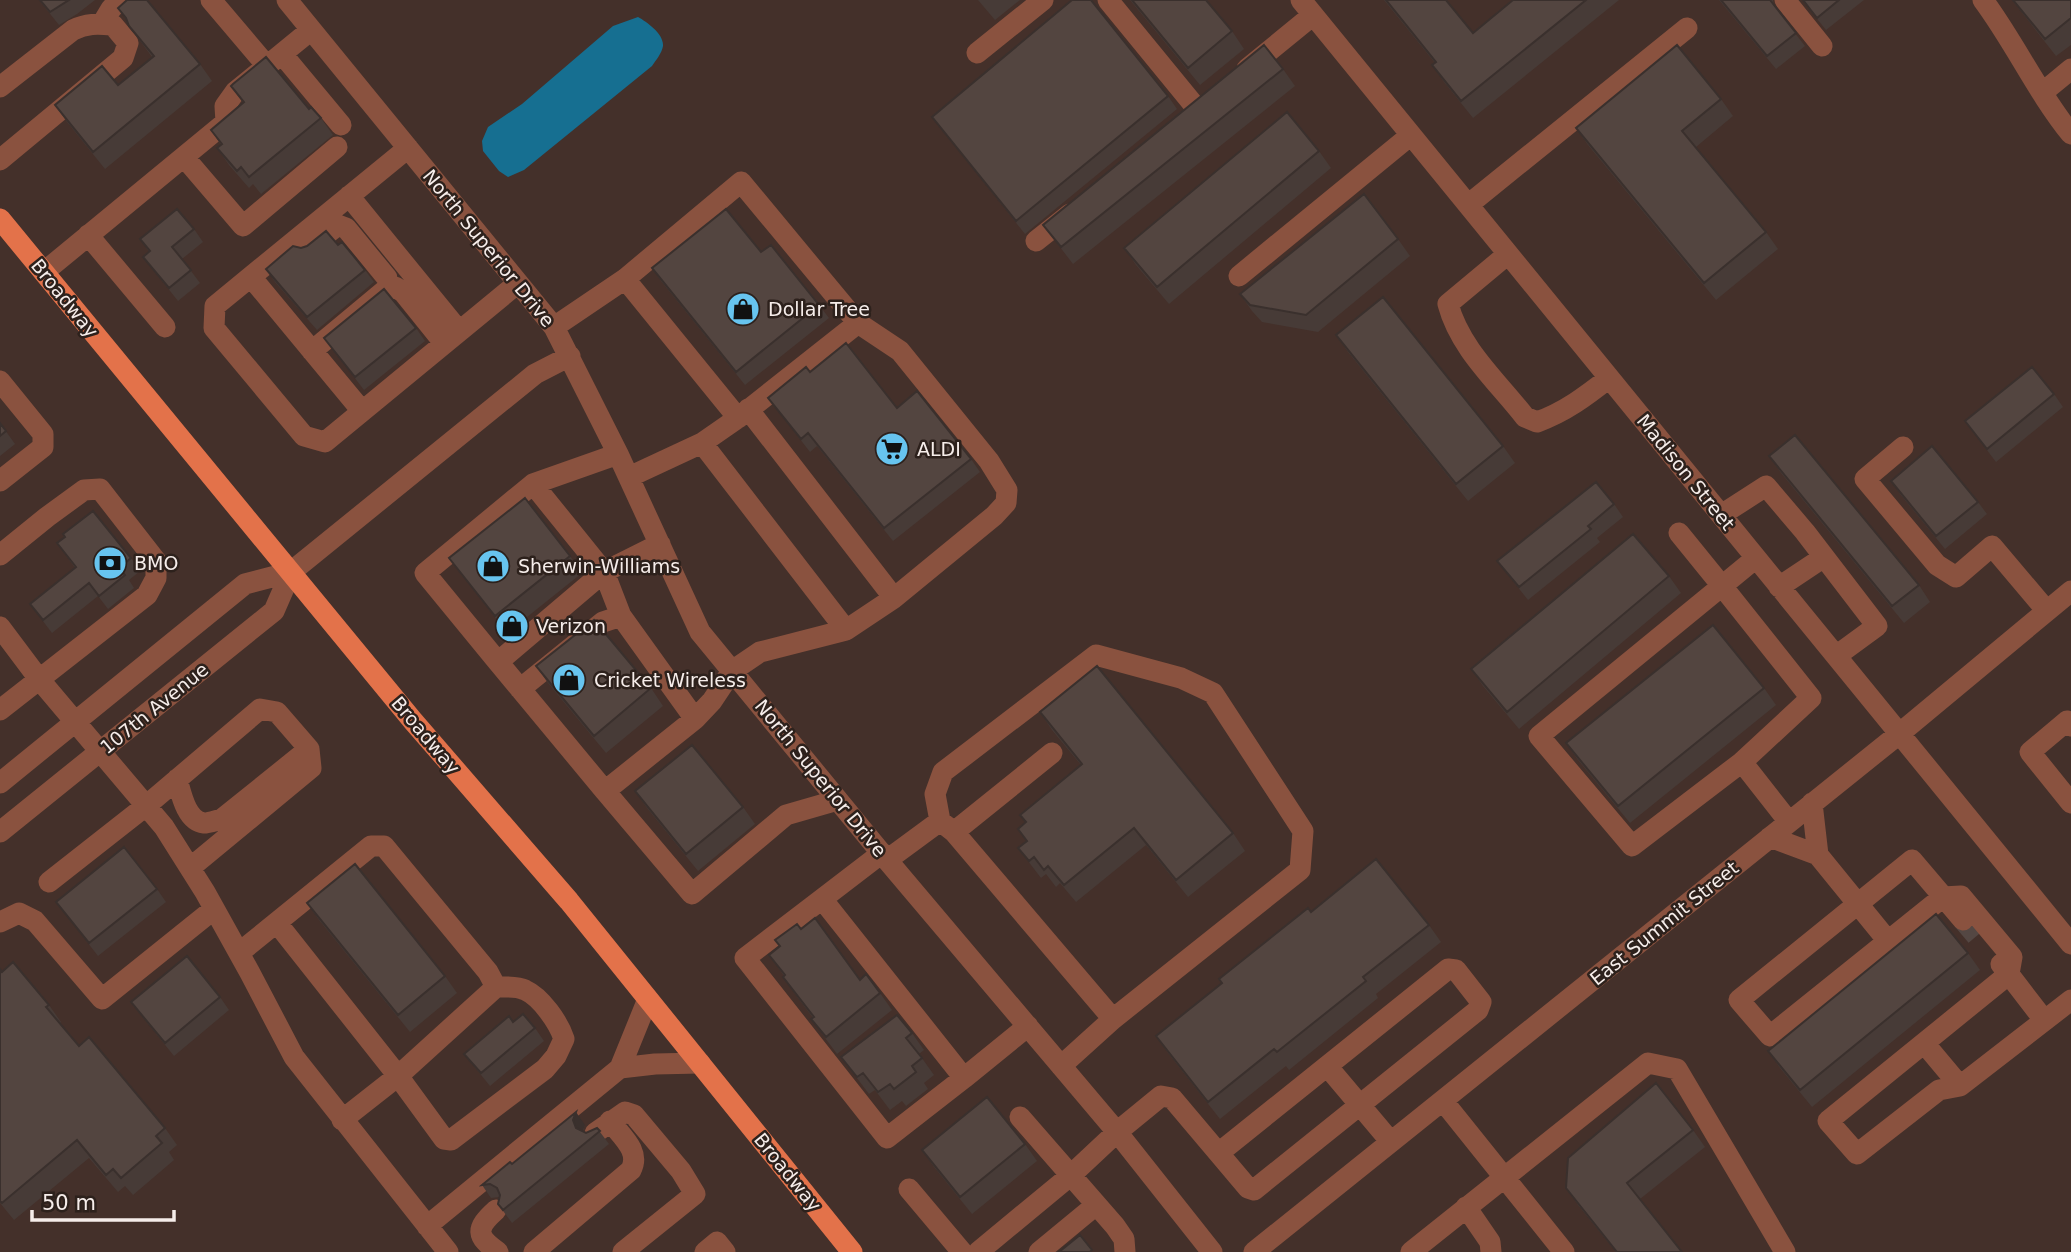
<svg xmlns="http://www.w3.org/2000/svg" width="2071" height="1252" font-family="'DejaVu Sans',sans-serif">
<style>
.built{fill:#44302a}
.water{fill:#166f91}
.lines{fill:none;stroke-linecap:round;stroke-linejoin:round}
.minor-tunnel{stroke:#544743;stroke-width:21;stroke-dasharray:21 10;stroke-linecap:butt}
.minor{stroke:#8a523f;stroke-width:21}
.major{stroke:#e3724a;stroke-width:21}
.wall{fill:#473b37}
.shaded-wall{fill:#3a302d}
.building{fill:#534540;stroke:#3a302d;stroke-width:2}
.labels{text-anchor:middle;stroke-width:5;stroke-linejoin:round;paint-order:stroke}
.street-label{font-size:19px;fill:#f6edea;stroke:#2d211c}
.poi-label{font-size:19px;fill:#f6edea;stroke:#2d211c;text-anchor:start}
</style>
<rect width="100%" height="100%" fill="#372a26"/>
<!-- built -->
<path class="built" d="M0,0H2071V1252H0Z"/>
<!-- water -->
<path class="water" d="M638,17C647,22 664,34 663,46C662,53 656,60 652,66L524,170L508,177L499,171L483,151L482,141L488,127L522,104L613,26Z"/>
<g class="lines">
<!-- minor-tunnel -->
<path class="minor-tunnel" d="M1963,920L1980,940"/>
<!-- minor -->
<path class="minor" d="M211,0L267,66
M287,0L554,327L618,454L700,632L887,860L1117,1132L1212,1252
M1108,0L1198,110
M1301,0L2071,944
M1785,0L1822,46
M1983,0C2015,43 2037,92 2071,134
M102,24L111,9L119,0
M977,53L1043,0
M282,54L341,125
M1247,69L1313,15
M0,87L73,30C87,23 98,24 113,25L128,43L123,58L0,160
M2042,93L2071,69
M408,148L215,306L214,328L304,436L325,442L518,283
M184,157L243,226L337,147
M349,196L459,331
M1468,205L1687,28
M88,235L165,327
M1036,241L1070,214
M309,248L338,225L346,228L387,278
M1508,254L1448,304C1460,349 1497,381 1525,417L1537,422C1565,412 1586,396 1609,378
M44,272L226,122L225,106L235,92L311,30
M1239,276L1411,135
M251,277L362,411
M625,279L738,418
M554,327L625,279L741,182L858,323L900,351L989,461L1007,490L1006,503L994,516L894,598L846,630L760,652L732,671L712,701L695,719
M312,351L384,291L395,287L403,292L444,343
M0,381L43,434V447L0,481
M748,409L894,598
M702,443L846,630
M1903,447L1865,479L1937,565L1956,577L1992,546L2047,611
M618,454L533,484L425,573L498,662L604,572L660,544
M629,477L702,443L738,418L858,323
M1721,515L1766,486L1805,532L1877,626L1836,656
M1679,533L1722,586L1539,736L1632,846L1742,762
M0,555L47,517L84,490L100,489L156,561V578L147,595L0,710
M1756,558L1722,586L1811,698L1742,762L1789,822
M1779,587L1824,557
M0,627L39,679L164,827L205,892L250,973L294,1057L448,1252
M498,662L605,791L695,719L621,616L604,572L533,484
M520,689L603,622L621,616
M2071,726L2067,721L2030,752L2071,803
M177,779C181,793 186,821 204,823C209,823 217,820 222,819L309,749
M0,783L245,584L291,572L535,374L570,356
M605,791L692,894L786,815L838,800
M1812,803L1818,855
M940,821L954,832L1113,1019
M0,832L274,611L291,572
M954,832L1052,753
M1770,837L1818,855L1888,941
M882,853L822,899L964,1078L1028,1026
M887,860L940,821L935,794L943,772L1096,655L1181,678L1213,693L1303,831L1300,870L1113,1019L1061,1066
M49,882L147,805L260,709L277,712L309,749L311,768L190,868
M822,899L745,958L887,1138L964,1078
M1963,920L1912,860L1739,1000L1770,1036L1943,897L1961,896L2012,957L2009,974L1828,1121L1857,1154L1939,1090L1960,1086L2071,1000
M0,922L19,913L35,921L102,999L214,909
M239,953L371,846H384L488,972L496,987C505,987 517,986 525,990C541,997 559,1023 564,1039L556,1056L545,1069L451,1140L444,1139L398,1076L277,923
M2001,964L2044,1020
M648,999L620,1068L655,1064L700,1063
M1924,1043L1960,1086
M1327,1066L1391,1142
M1443,1101L1564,1252
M1020,1117L1115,1226L1124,1239L1125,1252
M342,1120L398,1076L496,987
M595,1133L625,1112L634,1115L681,1171L695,1194L623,1252
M909,1189L962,1252
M1466,1207L1490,1242L1491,1252
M496,1210C475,1229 476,1236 498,1252
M427,1226L620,1068
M534,1252L631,1170C641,1151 621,1136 610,1121
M705,1252L717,1242L725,1252
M978,1252L1070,1176L1117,1132L1161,1096L1172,1098L1248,1188L1254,1190L1478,1010L1481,1002L1456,970L1448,969L1220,1152
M1039,1252L1096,1205
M1254,1252L1899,734L2071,591
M1411,1252L1648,1063L1677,1069L1785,1252"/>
<!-- major -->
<path class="major" d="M0,219L413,721L569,901L852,1252"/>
</g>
<!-- wall -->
<path class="wall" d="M39,0H95L77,14L59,25Z
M978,0H1020L995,20Z
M1130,0H1206L1232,31L1244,49L1200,85Z
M1384,0H1446L1473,33L1513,0H1619L1473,118L1444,82L1432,65L1435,63Z
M1719,0H1773L1774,6L1805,46L1776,69Z
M1802,0H1864L1826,30Z
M2012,0H2071V45L2056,56Z
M118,8L200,64L212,81L105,169L67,122L55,105L118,85L152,57L129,26L127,21Z
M1283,69L1295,86L1073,264L1043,225Z
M231,86L309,109L321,118L333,135L261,194L253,184L249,188L229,165L217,148L221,145L211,130L243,103Z
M1168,96L1177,109L1025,234L942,130L932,117Z
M1721,99L1733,116L1696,147L1766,232L1778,249L1716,300L1588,145L1576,128Z
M1319,151L1331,168L1169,304L1136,265L1124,248Z
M194,229L203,242L182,259L200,283L178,301L143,257L149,252L140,239Z
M1398,239L1410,256L1318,332L1262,322L1252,311L1240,294Z
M338,245L365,270L374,282L317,330L275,282L266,269L301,248Z
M761,252L819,305L829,318L745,385L661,281L652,268Z
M416,328L425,341L364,390L324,338Z
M1336,335L1503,446L1515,463L1468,501L1348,352Z
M810,372L897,408L971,459L980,472L893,541L817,446L810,452L768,398Z
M2054,394L2063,407L1996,462L1965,421Z
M0,423L15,444L0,456Z
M1769,456L1919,585L1930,602L1904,623L1781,473Z
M1891,481L1978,502L1987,514L1945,549L1900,494Z
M1614,504L1623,517L1597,538L1600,542L1528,600L1497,561Z
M57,543L131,558L140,571L129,580L134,588L108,609L98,596L52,633L30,604L75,568Z
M570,556L582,573L507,633L449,558Z
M1669,576L1681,593L1519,729L1483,686L1471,669Z
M536,666L651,688L663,706L606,753L548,683Z
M1764,688L1776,705L1630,823L1578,760L1566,743Z
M1040,712L1233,833L1245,851L1188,897L1146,845L1076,902L1060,883L1056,887L1046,874L1041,878L1018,848L1027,842L1018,829L1026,823L1020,815L1081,765L1052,730Z
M635,791L743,807L755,824L698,871L647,808Z
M157,889L166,902L98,956L56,902Z
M307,903L445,976L457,993L410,1032L319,920Z
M1311,912L1429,925L1441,942L1376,994L1378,998L1289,1070L1286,1066L1220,1119L1168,1053L1156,1036Z
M801,929L860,980L880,993L892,1010L837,1054L811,1019L813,1018L795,994L783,977L784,976L769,955Z
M1968,953L1980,970L1812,1107L1780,1068L1768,1051Z
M0,969L49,1005L61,1022L60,1023L79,1046L165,1128L177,1145L169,1152L174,1160L133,1195L125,1186L118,1192L89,1158L14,1220L0,1203Z
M220,997L229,1010L174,1056L140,1014L131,1002Z
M513,1022L535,1028L544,1041L490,1086L464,1054Z
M912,1033L924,1050L919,1054L934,1075L924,1083L928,1089L906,1106L902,1101L890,1110L875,1090L869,1094L841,1057Z
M585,1125L583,1131L586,1133L597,1128L609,1144L512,1223L498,1204L499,1197L491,1198L482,1185L512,1164Z
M1693,1130L1705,1147L1640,1199L1682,1252H1616L1578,1205L1566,1188Z
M1025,1144L1037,1161L972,1214L934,1167L922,1150Z"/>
<!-- shaded-wall -->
<path class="shaded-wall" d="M576,1112L585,1125L582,1133L576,1128L573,1120Z"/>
<!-- building -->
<path class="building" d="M40,0H69L50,12Z
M127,0H147L200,64L93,152L55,105L102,66L118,85L154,56L129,26L126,18L118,8Z
M1072,0H1091L1168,96L1016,221L932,117Z
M1132,0H1206L1232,31L1188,68Z
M1386,0H1446L1473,33L1513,0H1586L1461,101L1432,65L1436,62Z
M1721,0H1770L1796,33L1767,56Z
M1803,0H1839L1817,18Z
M2013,0H2071V18L2045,39Z
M1264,45L1283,69L1061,247L1043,225Z
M1677,45L1721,99L1682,131L1766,232L1704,283L1576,128Z
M266,57L309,109L311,107L321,118L249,177L241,167L237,171L217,148L222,144L211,130L244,102L231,86L233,84Z
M1287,112L1319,151L1157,287L1124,248Z
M1364,194L1398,239L1306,315L1250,305L1240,294Z
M177,209L194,229L172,247L191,270L169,288L143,257L150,251L140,239Z
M726,209L761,252L771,245L819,305L736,372L652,268Z
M326,231L338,245L342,242L365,270L307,317L266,269L293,246L301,248L307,246Z
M384,289L416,328L355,377L324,338Z
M1383,297L1503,446L1456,484L1336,335Z
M846,343L897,408L917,391L971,459L884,528L808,433L801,439L768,398L806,367L810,372Z
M2032,367L2054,394L1987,449L1965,421Z
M0,423L6,431L0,436Z
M1795,435L1919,585L1892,606L1769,456Z
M1932,446L1978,502L1936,536L1891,481Z
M1596,482L1614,504L1588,526L1591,529L1519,587L1497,561Z
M525,498L570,556L495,616L449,558Z
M93,511L131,558L119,568L125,575L99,596L89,583L43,620L30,604L76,567L57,543L65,537L63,534Z
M1633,534L1669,576L1507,712L1471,669Z
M594,620L651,688L594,736L536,666Z
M1713,625L1764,688L1618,806L1566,743Z
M1097,666L1233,833L1176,880L1134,828L1064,885L1048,866L1044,870L1034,857L1029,861L1018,848L1027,841L1018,829L1026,822L1020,815L1082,764L1040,712Z
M692,745L743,807L686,854L635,791Z
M124,847L157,889L89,943L56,902Z
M1376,859L1429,925L1363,977L1366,981L1277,1052L1274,1049L1208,1102L1156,1036L1222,983L1219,979L1308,908L1311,912Z
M355,864L445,976L398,1015L307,903Z
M1936,914L1968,953L1800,1090L1768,1051Z
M815,918L860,980L866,974L880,993L826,1037L811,1019L814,1017L783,977L785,975L769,955L780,946L775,940L797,924L801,929Z
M187,956L220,997L165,1043L131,1002Z
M13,962L49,1005L46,1007L79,1046L89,1037L165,1128L156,1136L162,1143L121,1178L113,1169L106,1175L77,1140L2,1203L0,1201V969L2,972Z
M523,1014L535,1028L481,1073L464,1054L509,1016L513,1022Z
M897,1015L912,1033L906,1038L922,1058L912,1066L916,1072L894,1089L890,1084L878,1092L863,1073L857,1077L841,1057Z
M1656,1083L1693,1130L1627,1183L1682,1252H1617L1566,1188L1568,1158Z
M987,1097L1025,1144L960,1197L922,1150Z
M576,1112L573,1120L576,1128L586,1133L597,1128L600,1131L503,1210L498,1204L500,1195L497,1188L490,1184L482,1185L510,1162L512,1164Z
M1080,1235L1092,1250L1090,1252H1059Z"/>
<!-- icons -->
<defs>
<symbol id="shop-disc" viewBox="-11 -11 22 22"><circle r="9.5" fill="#67c4ef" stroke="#2d211c"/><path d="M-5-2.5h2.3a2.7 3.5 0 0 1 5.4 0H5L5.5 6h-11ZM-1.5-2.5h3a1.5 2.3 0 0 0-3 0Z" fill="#111"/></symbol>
<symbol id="supermarket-disc" viewBox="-11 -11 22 22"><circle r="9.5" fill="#67c4ef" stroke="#2d211c"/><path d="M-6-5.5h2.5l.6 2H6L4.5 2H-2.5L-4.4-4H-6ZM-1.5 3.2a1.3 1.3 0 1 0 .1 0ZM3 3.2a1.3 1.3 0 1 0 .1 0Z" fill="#111"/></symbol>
<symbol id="bank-disc" viewBox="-11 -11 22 22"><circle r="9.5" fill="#67c4ef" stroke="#2d211c"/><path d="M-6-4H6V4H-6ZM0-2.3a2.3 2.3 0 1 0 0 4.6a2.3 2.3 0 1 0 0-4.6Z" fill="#111"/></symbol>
</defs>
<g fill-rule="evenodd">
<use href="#shop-disc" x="724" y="290" width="38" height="38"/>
<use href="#supermarket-disc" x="873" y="430" width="38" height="38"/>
<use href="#bank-disc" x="91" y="544" width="38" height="38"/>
<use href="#shop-disc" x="474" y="547" width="38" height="38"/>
<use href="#shop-disc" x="493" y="607" width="38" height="38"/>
<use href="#shop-disc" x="550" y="661" width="38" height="38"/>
</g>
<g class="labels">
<!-- street labels -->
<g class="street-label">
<text transform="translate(489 248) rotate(51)" y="7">North Superior Drive</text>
<text transform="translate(65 298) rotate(51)" y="7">Broadway</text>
<text transform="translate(1686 472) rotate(51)" y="7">Madison Street</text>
<text transform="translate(154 708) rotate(-39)" y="7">107th Avenue</text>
<text transform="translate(426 735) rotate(50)" y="7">Broadway</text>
<text transform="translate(821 778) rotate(51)" y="7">North Superior Drive</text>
<text transform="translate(1664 923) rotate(-39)" y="7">East Summit Street</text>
<text transform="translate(788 1172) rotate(51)" y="7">Broadway</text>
</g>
<!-- poi labels -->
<g class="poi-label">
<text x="768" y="316">Dollar Tree</text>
<text x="917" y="456">ALDI</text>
<text x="134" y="570">BMO</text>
<text x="518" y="573">Sherwin-Williams</text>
<text x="536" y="633">Verizon</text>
<text x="594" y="687">Cricket Wireless</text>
</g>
</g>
<!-- scale -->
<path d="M32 1210v10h142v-10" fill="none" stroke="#f6edea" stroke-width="3.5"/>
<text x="42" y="1210" font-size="21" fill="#f6edea" stroke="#2d211c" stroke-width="5" paint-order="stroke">50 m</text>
</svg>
